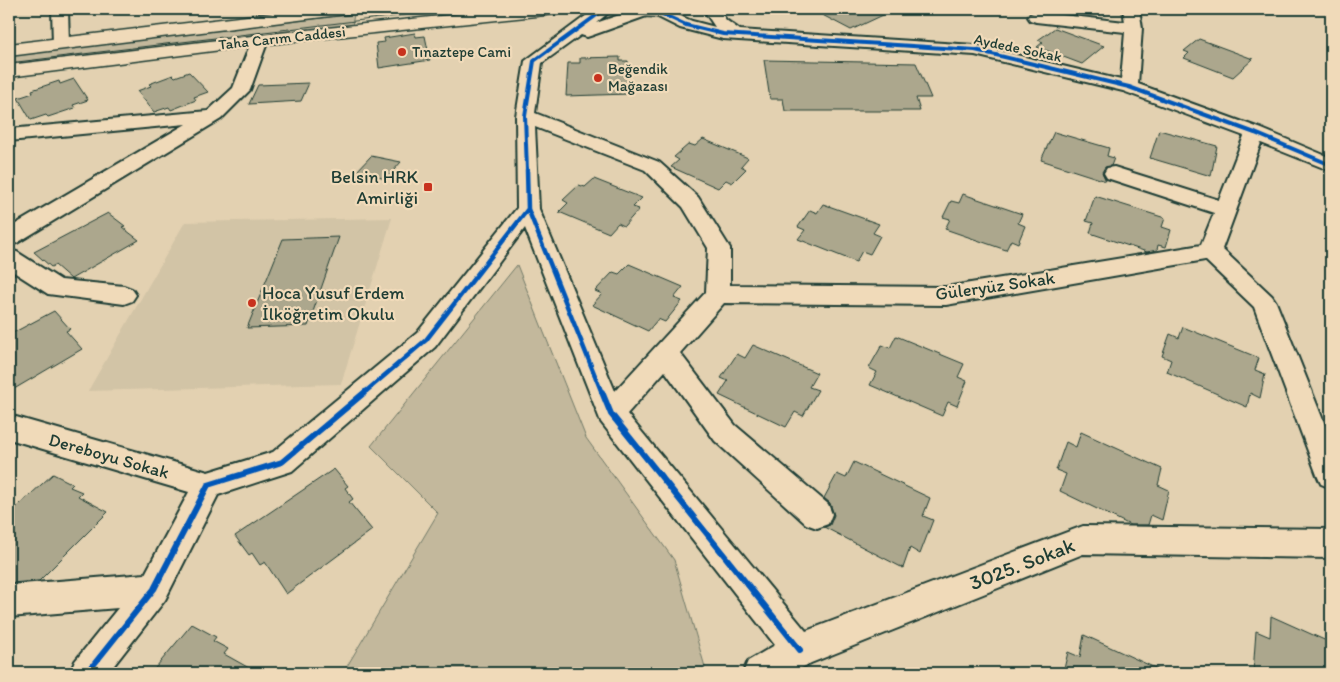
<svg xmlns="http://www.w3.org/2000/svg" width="1340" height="682" font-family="Itim,sans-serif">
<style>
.built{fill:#d2c4a6}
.green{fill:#c3b89c;stroke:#717a68}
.building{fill:#aca78d;stroke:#1f3d34}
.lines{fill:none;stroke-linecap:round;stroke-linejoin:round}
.minor-casing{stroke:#1f3d34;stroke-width:4}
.secondary-casing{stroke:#1f3d34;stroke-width:3}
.primary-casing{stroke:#1f3d34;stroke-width:3}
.minor{fill:#f0dab9;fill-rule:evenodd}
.secondary{fill:#f0dab9;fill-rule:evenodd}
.primary{fill:#f0dab9;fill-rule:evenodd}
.tram{stroke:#1f3d34;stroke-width:1}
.cycleway-far2-casing{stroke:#f0dab9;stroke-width:6}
.cycleway-far1-casing{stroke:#f0dab9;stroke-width:8}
.cycleway-casing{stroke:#f0dab9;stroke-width:9}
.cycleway-far2{stroke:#0057b8;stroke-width:4}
.cycleway-far1{stroke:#0057b8;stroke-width:4.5}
.cycleway{stroke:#0057b8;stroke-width:6}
.poi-dot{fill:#c8321e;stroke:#f0dab9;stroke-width:2}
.labels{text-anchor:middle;stroke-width:4.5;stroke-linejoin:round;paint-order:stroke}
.far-street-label{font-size:15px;fill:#1f3d34;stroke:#f0dab9}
.far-poi-label{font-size:15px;fill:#1f3d34;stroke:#f0dab9;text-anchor:start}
.poi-label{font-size:18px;fill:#1f3d34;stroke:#f0dab9;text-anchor:end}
.street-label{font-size:18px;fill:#1f3d34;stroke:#f0dab9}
.near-street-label{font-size:21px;fill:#1f3d34;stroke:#f0dab9}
</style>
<rect width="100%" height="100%" fill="#e3d1b1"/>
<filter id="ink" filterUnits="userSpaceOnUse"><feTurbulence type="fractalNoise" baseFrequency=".02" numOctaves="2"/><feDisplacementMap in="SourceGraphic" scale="10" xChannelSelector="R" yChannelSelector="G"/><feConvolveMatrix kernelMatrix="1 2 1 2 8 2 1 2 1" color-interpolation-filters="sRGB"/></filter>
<g filter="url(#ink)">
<!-- built -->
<path class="built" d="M392,218L341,384L88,391L185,222Z"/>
<!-- green -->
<path class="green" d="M354,14L352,26L9,66V56Z
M517,265L586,438L674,560L705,667L703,673H343L438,513L371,446Z"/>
<!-- building -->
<path class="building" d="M811,9H896L851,30Z
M1055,28L1104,46L1082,64L1037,47L1043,42L1038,40Z
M415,33L416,37L425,36L430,60L379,68L376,43L385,42L384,38Z
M1199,39L1253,59L1233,77L1184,58L1189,53L1184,51Z
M620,57V61H628L629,94L566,96L568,63H580V58Z
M764,60L916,63L931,98H916L920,111H785L783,99H770Z
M189,72L208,92L194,97L196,100L171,110L169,107L154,112L137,91L151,86L149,84L173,75L175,77Z
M74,79L88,100L73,105L75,108L48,117L46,115L31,120L18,98L33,93L32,90L59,81L60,84Z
M309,83L301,101L249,104L258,85Z
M1159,130L1217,146L1211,176L1150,158Z
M1054,132L1109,148L1107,156L1114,158L1111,166L1105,167L1102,172L1106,181L1041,160Z
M703,139L748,158L741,166L746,169L732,183L726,180L718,188L671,167L679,160L674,157L689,144L695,146Z
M371,156L401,162L386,179L356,172Z
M594,179L642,198L633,207L639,209L624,226L618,223L609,233L559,212L568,203L563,200L579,185L585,187Z
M963,194L1022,214L1018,223L1025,226L1018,243L1011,240L1006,250L945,229L950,219L943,217L951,201L959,203Z
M1095,196L1165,218L1162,227L1171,230L1166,247L1158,245L1157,250L1147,252L1090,233L1093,223L1086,221Z
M823,204L879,224L873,233L880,236L870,254L862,251L856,262L798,239L805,230L798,227L810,210L817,213Z
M108,213L125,226L122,227L139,240L71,279L55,265L51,267L34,252Z
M339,237L308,326L247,328L283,239Z
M629,264L683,287L674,298L682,301L665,322L658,319L648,331L592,305L602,294L595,291L613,272L619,274Z
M54,311L70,329L66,331L82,349L9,392V335Z
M1183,327L1259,358L1255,370L1265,374L1260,398L1250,393L1247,407L1167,372L1171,360L1162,356L1170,334L1179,338Z
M896,336L964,364L958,377L967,381L957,406L948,402L942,416L870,385L877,372L869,368L882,345L890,348Z
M753,345L817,373L809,387L818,390L803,416L795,412L786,427L719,395L728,381L721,378L737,354L745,358Z
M1081,432L1162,469L1158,485L1169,490L1162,520L1151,515L1148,525H1130L1060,491L1066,474L1056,470L1066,442L1076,447Z
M854,462L930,498L923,516L933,520L920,554L910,548L903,568L824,527L830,525L834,515L830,503L824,498L837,474L846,478Z
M334,469L348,486L345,488L353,499L349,502L372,530L286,594L265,562L260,565L252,553L249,555L235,536Z
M53,474L73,484L70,487L82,492L78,496L108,512L39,581L9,583V514Z
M1271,616L1331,643V673H1253L1256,631L1270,637Z
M192,624L216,637L213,641L228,649L224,654L258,673H151Z
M1084,635L1166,673H1063L1068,652L1080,657Z"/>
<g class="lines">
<defs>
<path id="minor" d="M52,9H68L69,44L67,48H55L53,44Z
M595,9H613L596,23L637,9H664L692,21L715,27L703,9H719L726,20L740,30L975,45L1121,80L1125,32L1036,22L1030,20L1028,17L1030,14L1036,12L1125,22L1123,9H1139L1142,28L1138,84L1262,129L1331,158V171L1261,143L1222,249L1272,296L1276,302L1331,440V488L1321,484L1317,475L1254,307L1205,260L946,305L724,303L680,353L735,425L828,504L832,514L828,524L817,528L806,524L715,441L665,371L627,414L806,631L1083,526L1331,529V558L1083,554L811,663L792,673H743L748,661L775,645L601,422L525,228L435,347L292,471L218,495L165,600L108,673H70L75,661L118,608L9,617V585L145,574L189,492L9,439V415L208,472L273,452L417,333L517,208L516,116L525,61ZM652,14L680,28L723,39L975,55L1123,91L1244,136L1219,200L1114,167L1107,168L1104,173L1107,178L1214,213L1201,245L946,287L730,285V248L698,197L659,162L535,113L542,63L581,35L587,37L593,35ZM535,127L645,170L683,207L708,248L706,292L615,391L539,209Z
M260,35L266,36L268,40L250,90L221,119L17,243L9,246V228L186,124L9,141V129L208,111L233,88L252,40L254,36Z
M9,250L17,252L61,280L124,286L132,289L136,295L132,301L124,304L48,294L9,269Z"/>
<path id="secondary" d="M306,9H356L353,13L347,14L9,56V44Z
M507,9H564L561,13L555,14L260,45L9,77V65L260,35Z"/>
<path id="primary" d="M620,9H692L689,13C668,18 644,18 623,13Z"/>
</defs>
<!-- minor casing -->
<use href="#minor" class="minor-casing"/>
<!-- secondary casing -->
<use href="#secondary" class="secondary-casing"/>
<!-- primary casing -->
<use href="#primary" class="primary-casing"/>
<!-- minor -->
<use href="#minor" class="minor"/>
<!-- secondary -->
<use href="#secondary" class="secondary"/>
<!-- primary -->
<use href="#primary" class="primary"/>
<!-- tram -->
<path class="tram" d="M9,63L454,9"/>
<defs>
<path id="cycleway-far2" d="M658,12L686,25L723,34L975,50L1129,87L1255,133L1331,165
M527,171L525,116L534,61L605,9"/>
<path id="cycleway-far1" d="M527,170L528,209L602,393
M364,393L426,340L528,209"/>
<path id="cycleway" d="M602,392L611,414L800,650
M87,673L154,589L208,485L282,462L365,392"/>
</defs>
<!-- cycleway-far2 casing -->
<use href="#cycleway-far2" class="cycleway-far2-casing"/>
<!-- cycleway-far1 casing -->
<use href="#cycleway-far1" class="cycleway-far1-casing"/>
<!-- cycleway casing -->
<use href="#cycleway" class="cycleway-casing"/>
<!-- cycleway-far2 -->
<use href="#cycleway-far2" class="cycleway-far2"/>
<!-- cycleway-far1 -->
<use href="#cycleway-far1" class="cycleway-far1"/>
<!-- cycleway -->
<use href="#cycleway" class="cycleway"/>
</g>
</g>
<!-- markers -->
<g class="poi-dot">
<circle cx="402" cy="52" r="5"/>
<circle cx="598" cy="78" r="5"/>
<rect x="423" y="182" width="10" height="10" rx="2.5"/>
<circle cx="252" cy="303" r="5"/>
</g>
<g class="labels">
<!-- far-street labels -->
<g class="far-street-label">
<text transform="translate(282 38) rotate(-6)" y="5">Taha Carım Caddesi</text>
<text transform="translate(1018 48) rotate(12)" y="5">Aydede Sokak</text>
</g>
<!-- far-poi labels -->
<g class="far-poi-label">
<text x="412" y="57">Tınaztepe Cami</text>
<text x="608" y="74">Beğendik<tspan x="608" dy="17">Mağazası</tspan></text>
</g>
<!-- poi labels -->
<g class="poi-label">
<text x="418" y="183">Belsin HRK<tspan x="418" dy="21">Amirliği</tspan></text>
<text x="262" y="299" text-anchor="start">Hoca Yusuf Erdem<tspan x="262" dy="21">İlköğretim Okulu</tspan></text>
</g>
<!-- street labels -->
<g class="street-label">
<text transform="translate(995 286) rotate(-8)" y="6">Güleryüz Sokak</text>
<text transform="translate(109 456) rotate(16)" y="6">Dereboyu Sokak</text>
</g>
<!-- near-street labels -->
<g class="near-street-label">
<text transform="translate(1022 564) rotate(-21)" y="7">3025. Sokak</text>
</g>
</g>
<!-- margin -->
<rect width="1340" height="682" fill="none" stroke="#f0dab9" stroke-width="30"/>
<rect x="15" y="15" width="1310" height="652" fill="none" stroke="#1f3d34" stroke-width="2" filter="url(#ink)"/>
</svg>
